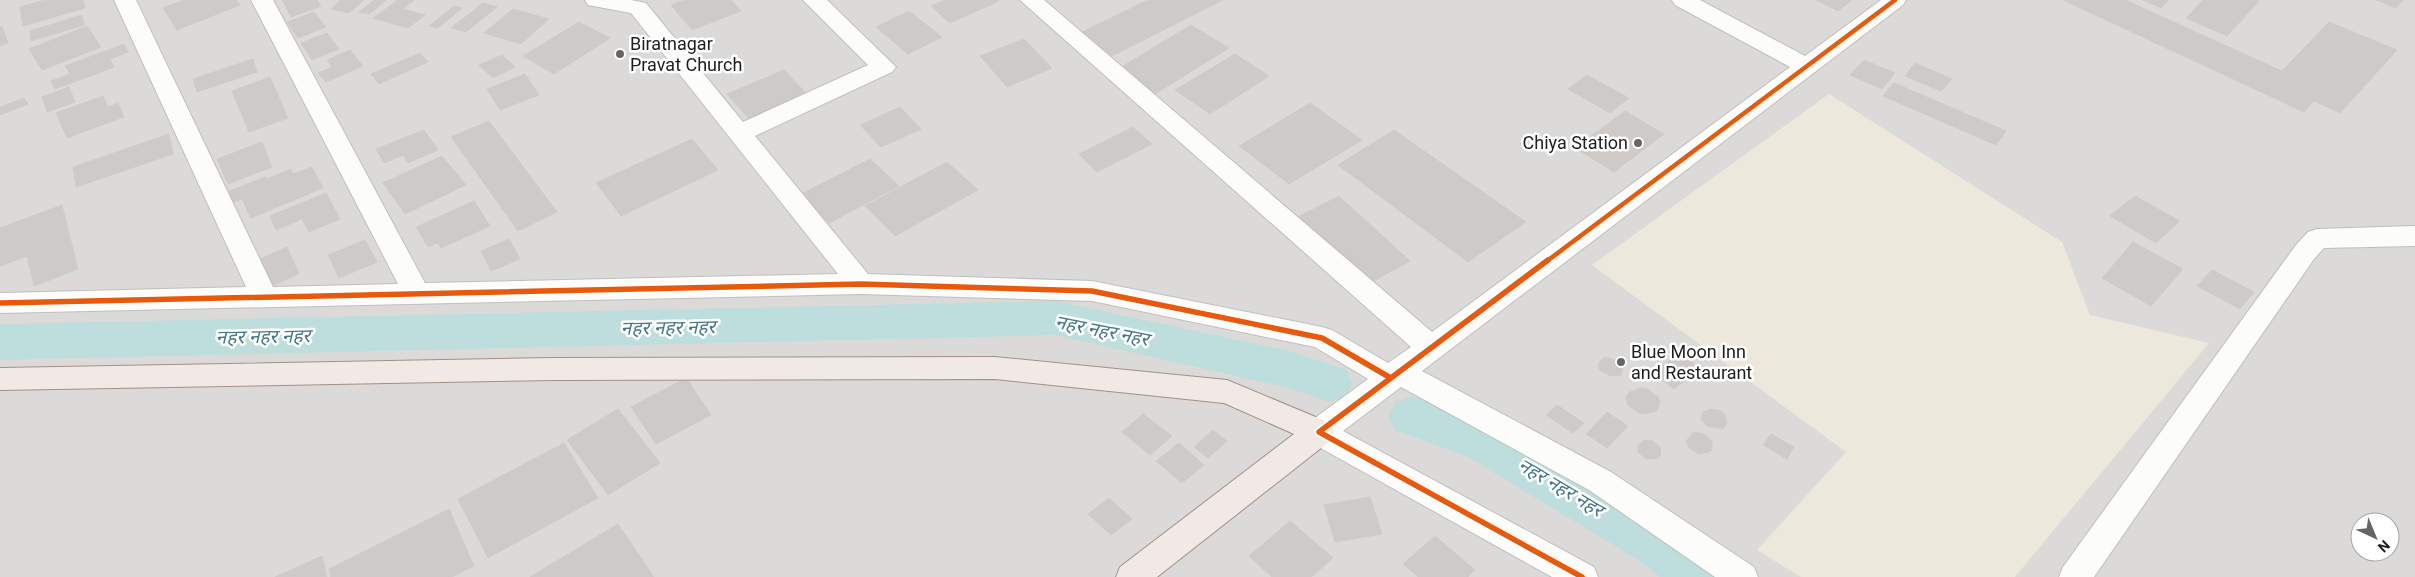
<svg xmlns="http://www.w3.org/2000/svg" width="2415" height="577" font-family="Roboto,'Noto Sans Devanagari',sans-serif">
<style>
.residential{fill:#dcdad9;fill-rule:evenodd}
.farmland{fill:#ece8db}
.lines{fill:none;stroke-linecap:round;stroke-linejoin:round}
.canal{fill:#bddedc;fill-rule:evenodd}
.building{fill:#cecac8;stroke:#d0cbc8}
.minor-casing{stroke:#c0bfbd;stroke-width:2}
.major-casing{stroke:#a29185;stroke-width:2}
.minor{fill:#fcfcfb;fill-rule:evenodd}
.major{fill:#f0e9e5;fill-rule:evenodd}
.cycleway-far1-casing{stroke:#fff;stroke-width:7}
.cycleway-casing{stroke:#fff;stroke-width:9}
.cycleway-far1{stroke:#e8590c;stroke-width:4.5}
.cycleway{stroke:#e8590c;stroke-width:5.5}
.poi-dot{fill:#666564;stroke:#fff;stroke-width:2}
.labels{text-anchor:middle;stroke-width:5;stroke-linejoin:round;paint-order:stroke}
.poi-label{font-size:18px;fill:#1e1e1e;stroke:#fff;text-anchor:start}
.water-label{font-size:19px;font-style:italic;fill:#44788a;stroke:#fff}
</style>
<rect width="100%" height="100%" fill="#edeae7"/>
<!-- residential -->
<path class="residential" d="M0,0H2415V577H0ZM2360,522H2390V552H2360Z"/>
<!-- farmland -->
<path class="farmland" d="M1829,94L2062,242L2090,315L2209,343L2015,577H1801L1757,550L1846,452L1592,265Z"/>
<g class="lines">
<!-- canal -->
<path class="canal" d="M1055,301L1289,351L1346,370L1353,383L1346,396L1329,402L1288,388L1055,335L0,360V324Z
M1412,396L1504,429L1681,531L1718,560L1726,577H1660L1643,563L1468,457L1395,430L1388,416L1395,402Z"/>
</g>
<!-- building -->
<path class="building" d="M45,0H83L85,8L23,26L20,7Z
M184,0H236L240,5L177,30L163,8Z
M282,0H317L321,6L291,17Z
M341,0H364L349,13L331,9Z
M374,0H386L370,14L359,12Z
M398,0H414L403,9L425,15L408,28L373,18Z
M685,0H731L741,11L692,30L671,5Z
M945,0H998L999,1L950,23L931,6Z
M1148,0H1223L1112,56L1082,32Z
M1816,0H1852L1838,11Z
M2063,0H2125L2282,71L2329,22L2397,50L2340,113L2314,101L2304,112Z
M2143,0H2169L2161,8Z
M2203,0H2258L2259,1L2227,36L2186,18Z
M2376,0H2403L2396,8Z
M483,3L497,7L466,32L451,28Z
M454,6L462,8L438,28L429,26Z
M513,9L549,19L521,44L484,33Z
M909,11L942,37L908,54L876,27Z
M314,12L326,27L298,38L287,22Z
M82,15L84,25L31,41L30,31Z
M579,22L610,38L554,74L523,56Z
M1191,25L1229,48L1155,94L1118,69Z
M2,26L8,43L0,46V27Z
M87,26L101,47L42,70L29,49Z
M327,33L339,49L312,60L301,43Z
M1024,39L1052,68L1007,87L980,56Z
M124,44L128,52L110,59L114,67L55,89L51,81L70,74L65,66Z
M350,50L363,66L326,82L318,73L332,67L327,60Z
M420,53L428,62L379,84L371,74Z
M1235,54L1269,76L1210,114L1175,90Z
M502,55L515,67L493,78L479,65Z
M253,59L257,72L197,92L193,79Z
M1864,60L1895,73L1882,89L1850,75Z
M1915,63L1952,79L1941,91L1905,76Z
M784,70L808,95L751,121L727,94Z
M525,74L539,95L500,110L487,89Z
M1587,75L1629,98L1610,113L1568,89Z
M270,77L288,118L249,132L232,91Z
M1894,83L2006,131L1996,145L1883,96Z
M69,87L75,102L47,112L42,97Z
M103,96L108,107L118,103L124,117L67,138L56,113Z
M24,98L28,104L0,115V107Z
M1310,103L1362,140L1289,184L1239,146Z
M900,107L921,129L881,147L860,125Z
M1625,111L1664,134L1614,172L1575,148Z
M489,121L557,212L518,231L451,137Z
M1133,127L1152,144L1097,172L1079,154Z
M424,130L438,150L408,163L403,155L384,163L376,149Z
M1394,130L1526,222L1468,262L1338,165Z
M169,134L173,154L76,187L73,167Z
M692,139L718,170L621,216L596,183Z
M262,142L272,167L228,184L217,159Z
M442,156L466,185L405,214L383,183Z
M870,159L899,186L829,223L801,194Z
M947,162L978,190L895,236L865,206Z
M312,167L323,188L251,218L242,199L231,203L226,192L265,177L267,179L291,169L293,174Z
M326,193L340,219L309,232L302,219L276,230L270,216Z
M1339,196L1410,261L1368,284L1298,217Z
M2135,196L2180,221L2156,243L2110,216Z
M474,201L490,226L441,248L438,243L428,247L416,227Z
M62,205L78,269L34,286L27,256L0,266V228Z
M509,239L520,259L491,271L481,251Z
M365,240L377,262L339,278L328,255Z
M2133,242L2183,269L2151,306L2102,278Z
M287,247L299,274L269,287L258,260Z
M2212,270L2254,292L2240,309L2197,286Z
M1639,342L1653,347L1656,354L1654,358L1647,361L1633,356L1631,352L1632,345Z
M1680,353L1701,369L1674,389L1652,372Z
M1605,357L1619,361L1623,368L1621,375L1611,376L1599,370V362Z
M686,378L711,415L656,444L631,407Z
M1641,388L1647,389L1658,397L1660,402L1657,411L1645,414L1639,413L1628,405L1626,396L1630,392Z
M1557,405L1584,423L1573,433L1546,415Z
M618,409L660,463L608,495L567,440Z
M1711,409L1721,411L1725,415L1727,423L1723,429L1707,426L1701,419L1703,412Z
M1607,412L1628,426L1607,448L1586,434Z
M1143,414L1172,436L1150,455L1122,432Z
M1213,430L1227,441L1208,458L1194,447Z
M1694,432L1704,434L1712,441V450L1709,452L1699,454L1689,448L1686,441Z
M1771,434L1794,447L1787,459L1763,445Z
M1644,440L1653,441L1660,447L1661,455L1658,458L1646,459L1638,452V445Z
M564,443L598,498L488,558L458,499Z
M1179,443L1204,465L1182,483L1156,461Z
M1370,497L1382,534L1335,542L1324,505Z
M1109,498L1132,519L1111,535L1088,514Z
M449,509L474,566L452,577H331L329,569Z
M1290,521L1333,558L1311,577H1272L1249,556Z
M618,524L654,577H530Z
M1435,536L1475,570L1468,577H1418L1403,564Z
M322,556L327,577H275Z"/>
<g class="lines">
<defs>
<path id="minor" d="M114,0H136L273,287L398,284L251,0H273L425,283L838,274L631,13L588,5L585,0H631L646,3L743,122L868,65L803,0H827L896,67L892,72L755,136L868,274L1092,281L1322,327L1332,330L1388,363L1411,347L1020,0H1044L1432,332L1790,67L1675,5L1672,0H1700L1805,56L1881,0H1906L1903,5L1422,371L1611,472L1754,567L1758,577H1715L1589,490L1401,387L1343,431L1594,567L1598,577H1552L1308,441L1304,432L1308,423L1368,379L1315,347L1092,301L861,294L0,313V293L246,287Z
M2415,226V246L2324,248L2314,259L2094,577H2059L2063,567L2296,245L2308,232L2317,229Z"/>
<path id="major" d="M995,357L1227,380L1330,423L1334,432L1330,441L1157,577H1116L1120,567L1294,434L1224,403L995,379L554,380L0,390V368L554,358Z"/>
</defs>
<!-- minor casing -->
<use href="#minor" class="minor-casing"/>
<!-- major casing -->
<use href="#major" class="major-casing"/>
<!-- minor -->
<use href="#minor" class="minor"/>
<!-- major -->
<use href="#major" class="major"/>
<defs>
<path id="cycleway-far1" d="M1547,261L1895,0"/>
<path id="cycleway" d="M1548,260L1319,432L1582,577
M0,303L861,284L1092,291L1322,338L1389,377"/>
</defs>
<!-- cycleway-far1 casing -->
<use href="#cycleway-far1" class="cycleway-far1-casing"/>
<!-- cycleway casing -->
<use href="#cycleway" class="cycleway-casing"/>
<!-- cycleway-far1 -->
<use href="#cycleway-far1" class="cycleway-far1"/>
<!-- cycleway -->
<use href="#cycleway" class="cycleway"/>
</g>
<!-- markers -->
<g class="poi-dot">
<circle cx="620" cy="54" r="5"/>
<circle cx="1638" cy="143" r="5"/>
<circle cx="1621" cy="362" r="5"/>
</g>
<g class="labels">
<!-- poi labels -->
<g class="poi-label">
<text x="630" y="50">Biratnagar<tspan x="630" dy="21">Pravat Church</tspan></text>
<text x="1628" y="149" text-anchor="end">Chiya Station</text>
<text x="1631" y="358">Blue Moon Inn<tspan x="1631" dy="21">and Restaurant</tspan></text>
</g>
<!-- water labels -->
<g class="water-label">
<text transform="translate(668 327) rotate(-1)" y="7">नहर नहर नहर</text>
<text transform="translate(1102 330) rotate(11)" y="7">नहर नहर नहर</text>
<text transform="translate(263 336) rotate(-1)" y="7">नहर नहर नहर</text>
<text transform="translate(1561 487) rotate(31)" y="7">नहर नहर नहर</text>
</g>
</g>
<!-- north arrow -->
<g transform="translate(2375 537) rotate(136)"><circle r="24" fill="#ffffff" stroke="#a5a5a5"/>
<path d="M0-4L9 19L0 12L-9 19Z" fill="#666564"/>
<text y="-8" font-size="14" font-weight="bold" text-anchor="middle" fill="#1e1e1e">N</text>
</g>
</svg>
